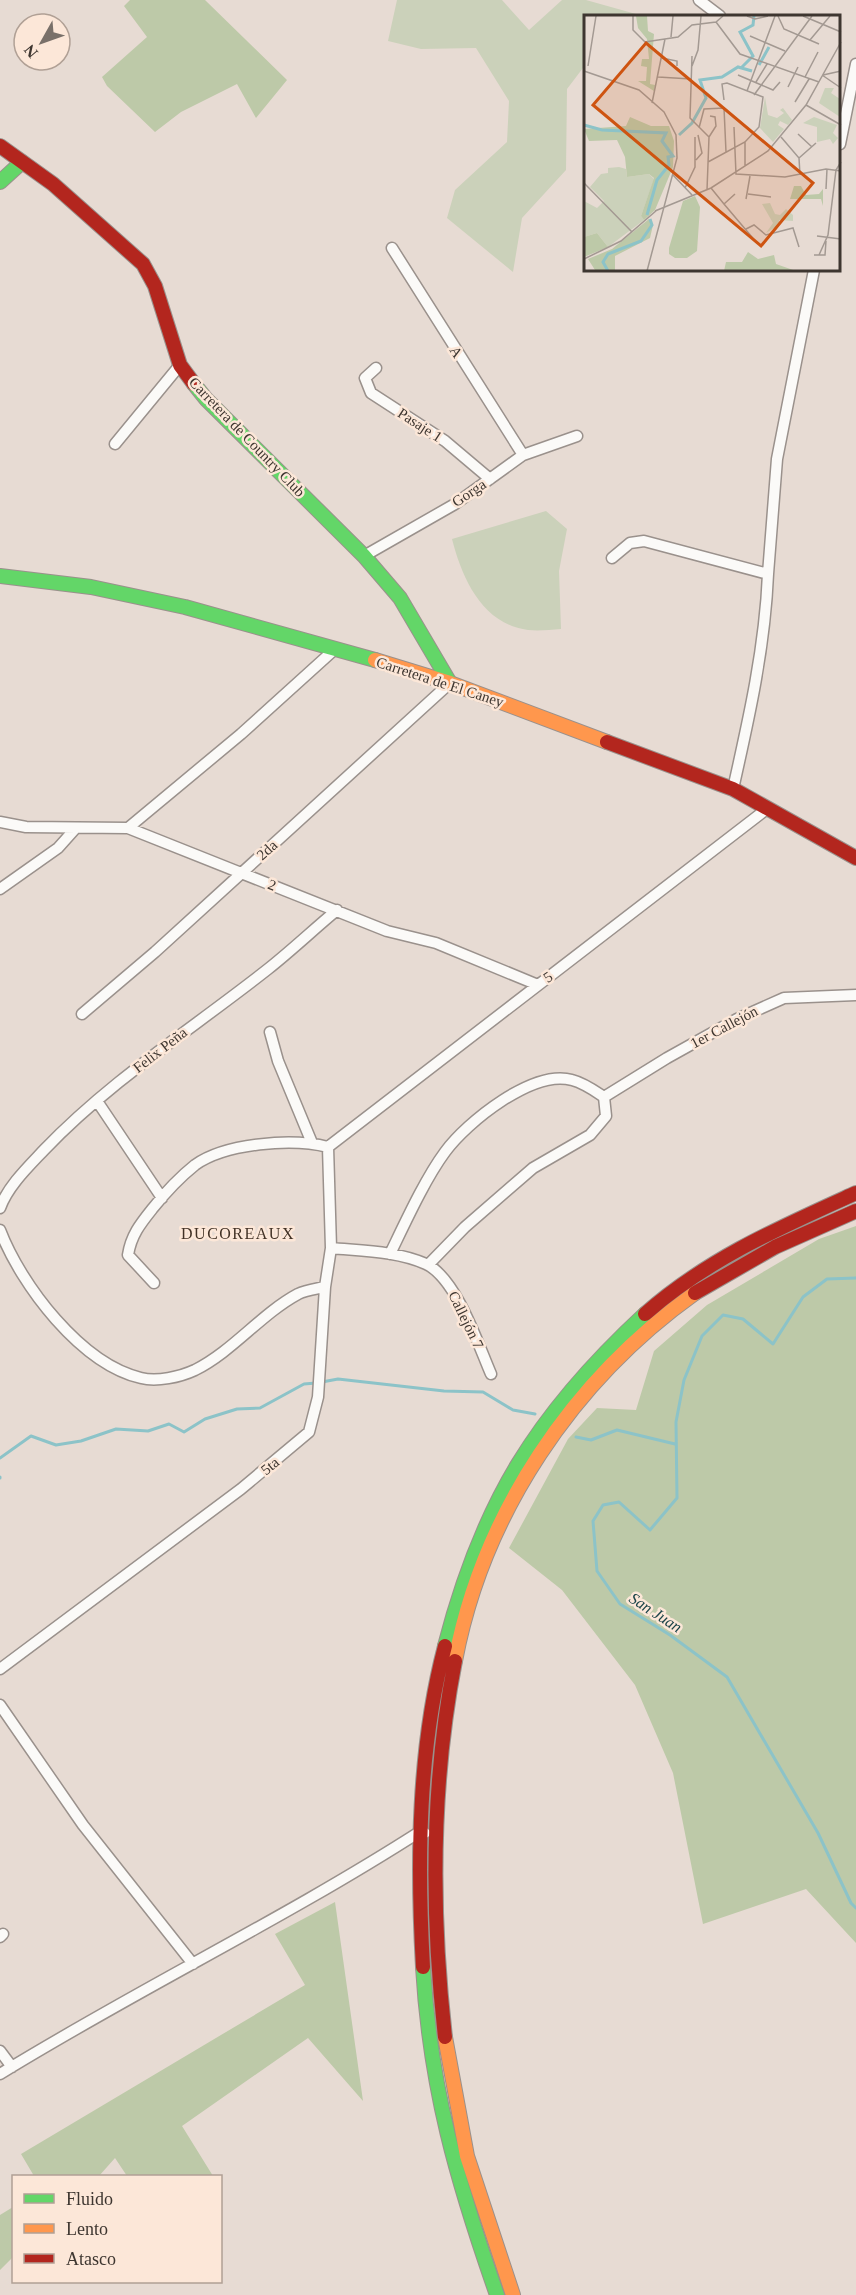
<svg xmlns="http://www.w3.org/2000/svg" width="856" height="2295" font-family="'Times New Roman',serif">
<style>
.green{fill:#cbd1ba}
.forest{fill:#bdc9a8}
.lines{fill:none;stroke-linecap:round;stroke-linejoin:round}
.stream{stroke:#8cc3c8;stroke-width:3}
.street-casing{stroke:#9a918c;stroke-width:13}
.fast-casing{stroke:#9a918c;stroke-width:16}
.slow-casing{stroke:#9a918c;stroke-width:16}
.jam-casing{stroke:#9a918c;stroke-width:16}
.street{stroke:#fbfaf8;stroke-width:10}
.fast{stroke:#63d668;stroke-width:14}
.slow{stroke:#ff974d;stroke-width:14}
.jam{stroke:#b3261e;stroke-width:14}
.labels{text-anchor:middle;stroke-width:5;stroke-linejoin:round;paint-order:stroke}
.street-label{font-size:15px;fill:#3e3630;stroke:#fce7d8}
.neighbourhood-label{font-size:16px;letter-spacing:1.5px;fill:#413125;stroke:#fce7d8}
.water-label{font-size:16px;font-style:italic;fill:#1c4449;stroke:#fce7d8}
.inset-river{fill:none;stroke:#8cc3c8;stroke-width:3}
.inset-road{fill:none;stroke:#a39992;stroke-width:1.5}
.view{fill:#ce5411;fill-opacity:0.15;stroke:#ce5411;stroke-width:3}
.inset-edge{fill:none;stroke:#3e3630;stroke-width:3}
</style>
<rect width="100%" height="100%" fill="#e7dbd3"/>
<!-- green -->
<path class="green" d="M397,0H502L529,30L562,0H586L643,16H586V64L567,89L566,170L522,218L513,272L447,218L455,190L507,142L509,101L476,48L421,49L388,41Z
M546,511L567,529L559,571L561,629C550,630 538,631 528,630C482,624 462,578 452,539Z"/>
<!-- forest -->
<path class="forest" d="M130,0H205L287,80L256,118L237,84L181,112L155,132L107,86L102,77L147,37L124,6Z
M856,1226V1943L806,1889L703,1924L673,1773L635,1685L562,1590L509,1548L568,1439L597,1408L636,1410L654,1351L707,1305L819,1239Z
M335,1902L363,2101L308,2038L182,2126L213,2176H127L115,2158L99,2176H34L21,2154L305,1985L275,1934Z
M13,2207V2257L0,2270V2215Z"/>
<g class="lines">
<!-- stream -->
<path class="stream" d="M856,1278L827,1279L803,1297L773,1344L743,1319L723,1315L702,1336L684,1380L676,1422L677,1498L650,1530L619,1502L603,1505L593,1521L597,1571L620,1604L670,1635L727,1677L818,1833L851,1903L856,1908
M322,1382L338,1379L444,1391L483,1392L513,1410L535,1414
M576,1437L591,1440L617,1430L675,1444
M0,1458L31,1436L56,1445L81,1441L116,1429L148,1431L169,1424L184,1432L205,1419L237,1409L260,1408L304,1384L316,1383
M0,1477V1478"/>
<defs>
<path id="street" d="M699,0L720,16
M840,144L856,64
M392,248L523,455
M376,368L365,378L371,393L445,441L490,479
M115,444L180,365
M364,556L455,504L523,455L577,436
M612,558L630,543L644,541L768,574L777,459L814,270
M733,789C749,718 765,647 768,574
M0,822L26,827L128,828L387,931L436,943L538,985
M128,828L241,734L335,649
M0,889L58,848L75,829
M82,1014L155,952L450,683
M270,1032L278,1061L312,1143
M604,1097L667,1058L737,1019L784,998L856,995
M97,1101L162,1198
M328,1147L768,808
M0,1208C8,1186 28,1167 44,1150C111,1080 192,1029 268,969C292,950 314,929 337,910
M0,1230C21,1285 81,1364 141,1378C157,1382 180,1377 195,1370C233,1351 261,1314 298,1294C306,1290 316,1289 325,1287
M331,1248C362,1251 397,1251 426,1264C456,1278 478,1344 491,1374
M390,1254C405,1223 425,1179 445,1152C467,1122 533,1069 572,1080C584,1083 595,1091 604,1097
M428,1265L465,1227L533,1168L590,1135L606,1116L604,1097
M154,1283L128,1255C131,1235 141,1223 153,1208C165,1193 180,1177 195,1165C226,1143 292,1138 328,1147
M0,1669L241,1489L309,1432L318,1397L325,1287L331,1248L328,1147
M0,1705L83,1825L193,1964
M0,1937L3,1934
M0,2051L12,2067
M0,2074C138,1989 284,1919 421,1831L425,1833"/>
<path id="fast" d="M0,182L22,162
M194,384L206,399L364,556L400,598L450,683
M0,576L91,587L185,607L375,660
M445,1646C482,1503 536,1415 645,1314
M423,1967C430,2088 457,2181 497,2295"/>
<path id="slow" d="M375,660L450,683L607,742
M455,1661C483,1513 573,1380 695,1293
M445,2037L467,2156L513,2295"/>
<path id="jam" d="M0,146L53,184L143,264L155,286L180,365L194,384
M607,742L733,789L856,858
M695,1293L775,1247L856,1211
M645,1314C707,1259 781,1227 856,1193
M423,1967C417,1862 418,1748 445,1646
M445,2037C431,1913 431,1784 455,1661"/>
</defs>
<!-- street casing -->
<use href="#street" class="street-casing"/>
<!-- fast casing -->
<use href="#fast" class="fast-casing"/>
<!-- slow casing -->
<use href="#slow" class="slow-casing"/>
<!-- jam casing -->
<use href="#jam" class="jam-casing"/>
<!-- street -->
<use href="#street" class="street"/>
<!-- fast -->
<use href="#fast" class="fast"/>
<!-- slow -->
<use href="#slow" class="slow"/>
<!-- jam -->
<use href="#jam" class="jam"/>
</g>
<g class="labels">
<!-- street labels -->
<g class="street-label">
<text transform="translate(456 352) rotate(58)" y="5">A</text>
<text transform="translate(420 425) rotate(33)" y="5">Pasaje 1</text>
<text transform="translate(247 437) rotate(46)" y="5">Carretera de Country Club</text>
<text transform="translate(469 493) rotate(-34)" y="5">Gorga</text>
<text transform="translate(440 682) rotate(18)" y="5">Carretera de El Caney</text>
<text transform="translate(267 850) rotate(-42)" y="5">2da</text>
<text transform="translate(272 885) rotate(21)" y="5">2</text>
<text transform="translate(548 977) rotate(-35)" y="5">5</text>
<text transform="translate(724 1027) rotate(-28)" y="5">1er Callejón</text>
<text transform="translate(160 1050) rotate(-38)" y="5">Felix Peña</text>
<text transform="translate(466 1320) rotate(64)" y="5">Callejón 7</text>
<text transform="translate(270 1466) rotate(-39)" y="5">5ta</text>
</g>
<!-- neighbourhood labels -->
<g class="neighbourhood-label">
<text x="238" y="1239">DUCOREAUX</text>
</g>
<!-- water labels -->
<g class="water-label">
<text transform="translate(656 1612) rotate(33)" y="6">San Juan</text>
</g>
</g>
<!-- overview -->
<g transform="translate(584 15)">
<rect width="256" height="256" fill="#e7dbd3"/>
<path d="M241,73H250L247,78L256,84V102L235,88ZM181,82L184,100L193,103L200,98L196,95L199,93L208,105L204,110L196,106L194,110L200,114L189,127L176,113ZM230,102L253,110L249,118L254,123L249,129L246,124L233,127V112L219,108ZM35,152L42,154L43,162L65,159L70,164L57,201L60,205L24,232L13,218L0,222V186L13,193L20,186L6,172L17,159L24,158V153ZM186,188L191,199L196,200L202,194L209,200V206L195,205V210L182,218L189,208L178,189Z" fill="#cbd1ba"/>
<path d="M52,1H63L64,16L70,19L66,69L71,70L70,76L54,66H62L63,52L57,51L58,44H65L63,24L54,13ZM46,102L67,111H85L90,126L89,152L71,195L60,205L57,201L70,163L65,159L43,162L41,142L33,125L5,126L0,114L42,111ZM210,171H217L222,180L235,179L239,174V191L237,184H206ZM111,181L116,192L113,236L103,243H91L85,239V233L99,186ZM65,204L69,210L66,223L31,241V256L11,255L4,244L28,234ZM13,218L24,232L0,242V222ZM164,237L174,244L190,240L192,249L212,256H140L142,247H158Z" fill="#bdc9a8"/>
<path class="inset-river" d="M175,50L185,32M157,53L169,41L156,17L169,10L170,1M0,110L18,115L82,118L78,126L89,141L84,142L85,150L73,165L63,200M95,120L108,108L122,83L116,65L138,62L154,52L168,56M24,256L19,247L24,239L57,226L68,210L66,204"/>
<path class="inset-road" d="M49,1V15L61,27L94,22L108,10L132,7L139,1M163,1L171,4L184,1M194,1L200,14L235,29M219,1L257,17M132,7L156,39L235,67M166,21L201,36M87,22L89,1M226,25L246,1M108,41L106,103L125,122M78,43L93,46V51M4,51L12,1M108,51L114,35L117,1M0,56L55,75L80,97L92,120L93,143L63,256M154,60L189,75L196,67M238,60L257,73M239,60L257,56M74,62L107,64M221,62L234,37M172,67L183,49M204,72L214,52M163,76L191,1M170,80L228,1M211,87L225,64M68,88L81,24M222,90L257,110M150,112L152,159L201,162L242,154L257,156M115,113L120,94L140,93L142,137M214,119L228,132M125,122L132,111L131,102L126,101M197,122L215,143L216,160M161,127V151M215,143L232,128M112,145L118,138L114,120M124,147L161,127L175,112L179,82L143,68L138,69L140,85M89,160L108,180M0,168L48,217M101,173L111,152V122M127,173L140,189M242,174L243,154M123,175L125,122M151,179L140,189L173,228M164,179L187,182M162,184L166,161M71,196L127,173L184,136L222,90L257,27M162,214L170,210L182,220L209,213L215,232M233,221L257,224M230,240H241L242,226M235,240L244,220L252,155L257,147M0,244L37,226L73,195"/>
<path class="view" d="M62,28L229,168L177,231L9,90Z"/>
<rect width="256" height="256" class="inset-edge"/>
</g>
<!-- legend -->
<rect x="12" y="2175" width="210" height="108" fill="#fce7d8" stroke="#b0a095" stroke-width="1.5"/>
<rect x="24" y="2194" width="30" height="9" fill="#63d668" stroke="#b0a095" stroke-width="1.5"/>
<text x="66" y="2205" font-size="18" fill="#3e3630">Fluido</text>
<rect x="24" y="2224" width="30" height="9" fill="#ff974d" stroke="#b0a095" stroke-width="1.5"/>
<text x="66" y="2235" font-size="18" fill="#3e3630">Lento</text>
<rect x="24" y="2254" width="30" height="9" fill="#b3261e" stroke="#b0a095" stroke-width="1.5"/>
<text x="66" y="2265" font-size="18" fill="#3e3630">Atasco</text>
<!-- north arrow -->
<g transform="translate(42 42) rotate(230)"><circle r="28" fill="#fce7d8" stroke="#b0a095" stroke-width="1.5"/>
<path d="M0-4.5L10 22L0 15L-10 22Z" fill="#797069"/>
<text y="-9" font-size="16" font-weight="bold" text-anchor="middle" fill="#3e3630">N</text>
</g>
</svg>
